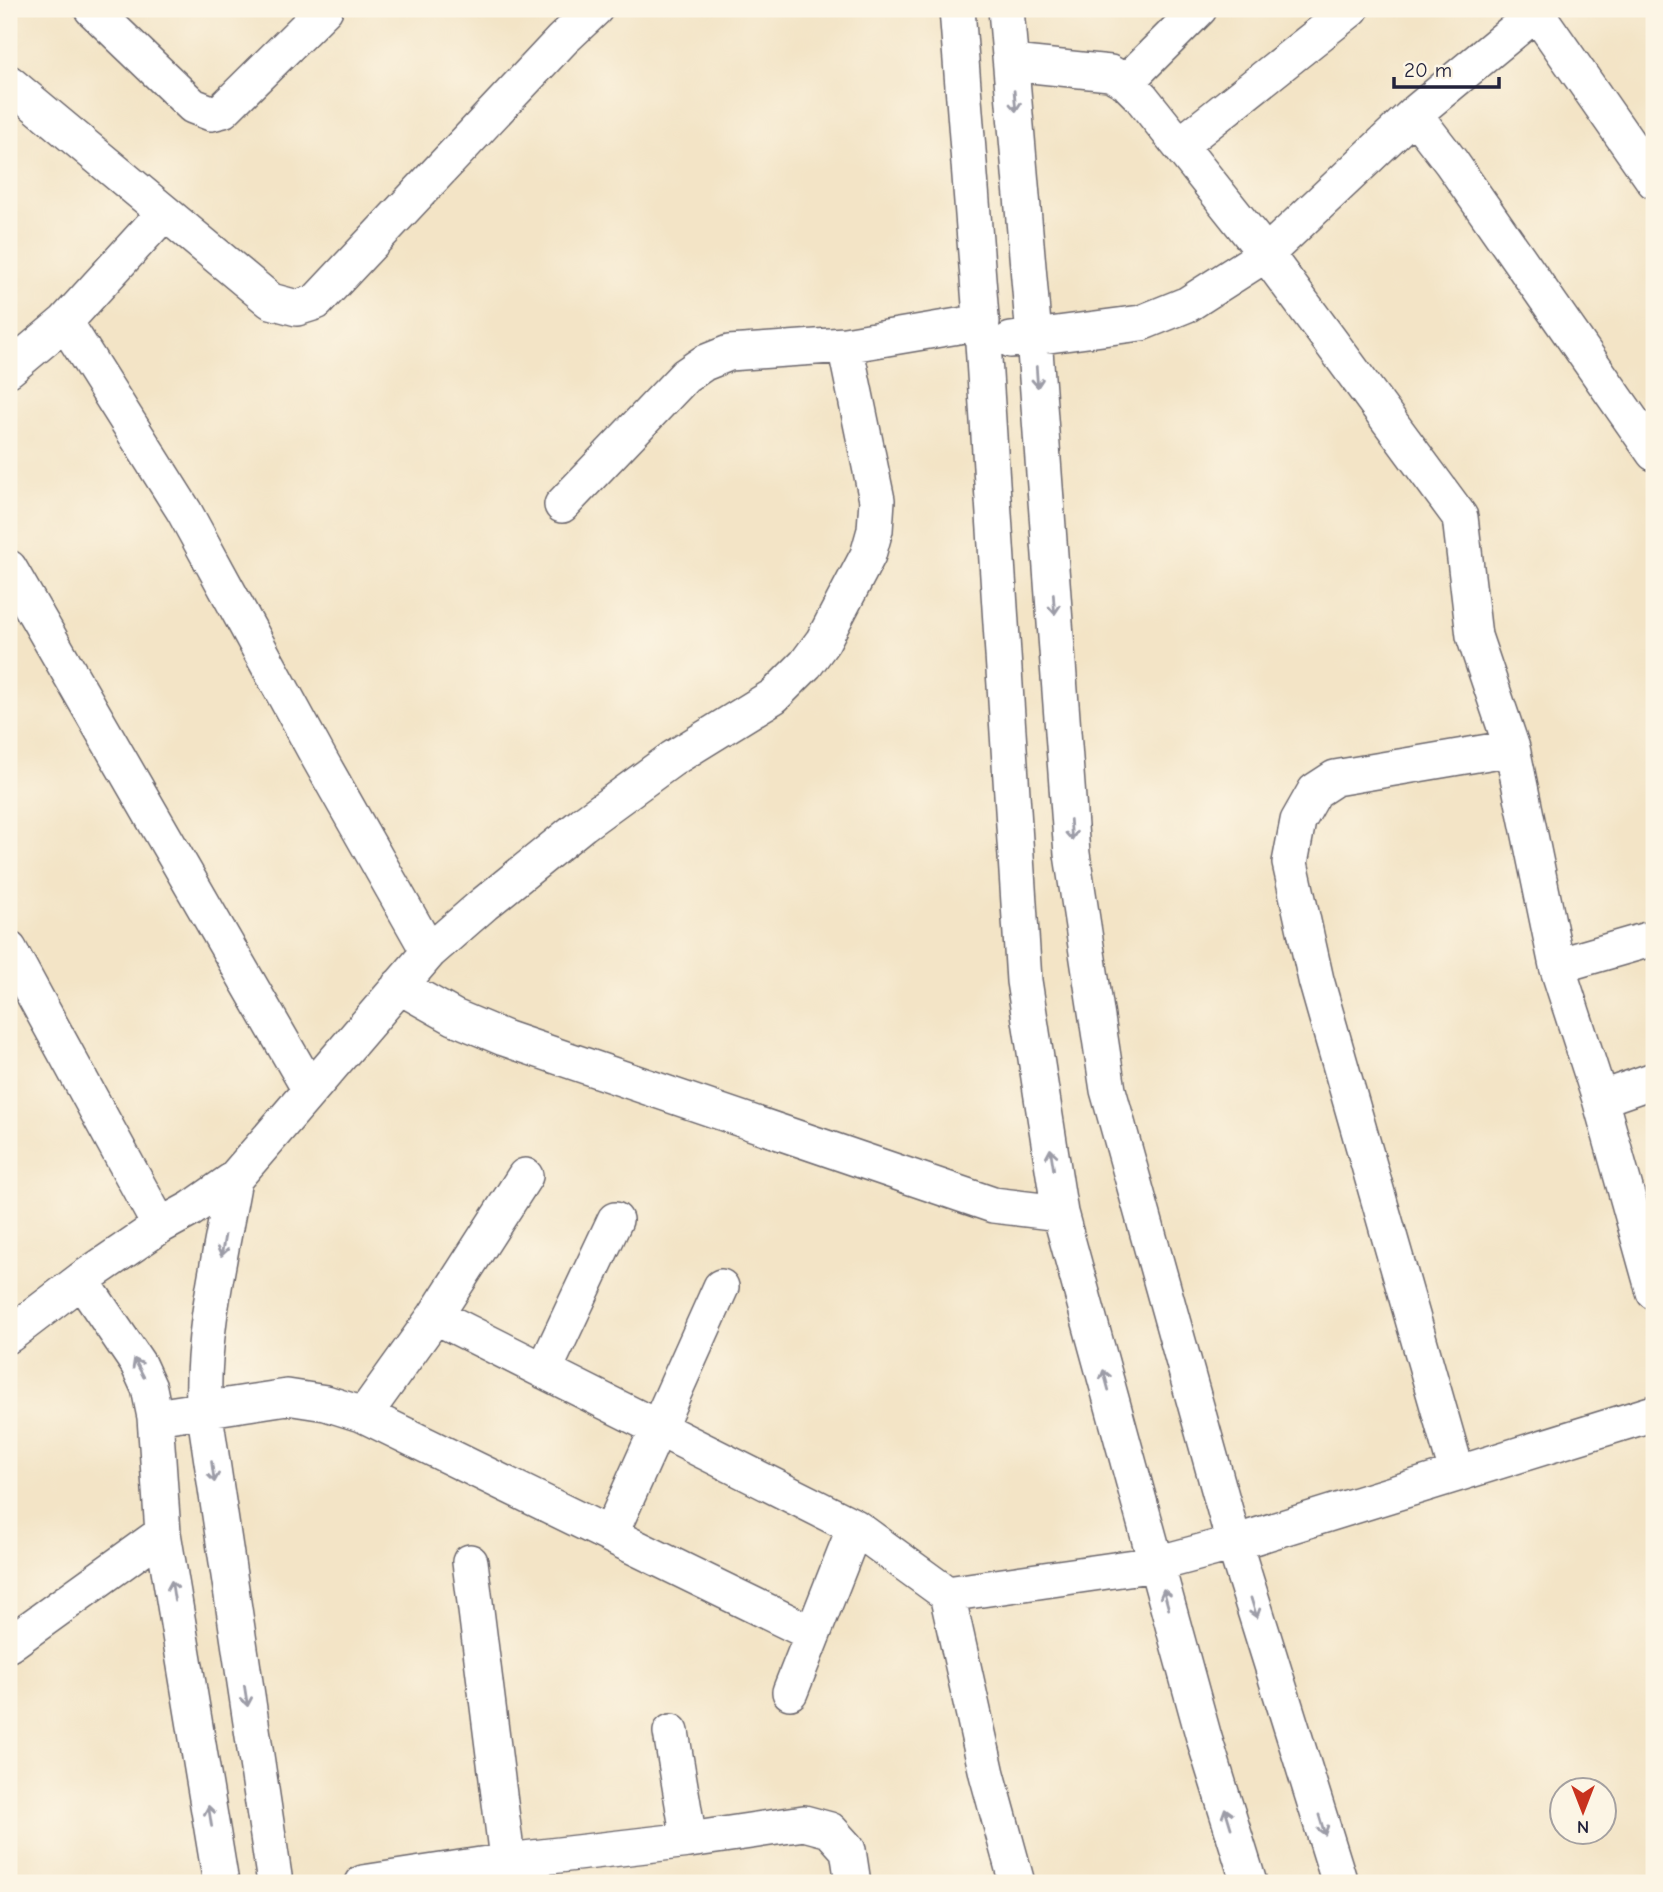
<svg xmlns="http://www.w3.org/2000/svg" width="1663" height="1892" font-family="'Comic Neue',sans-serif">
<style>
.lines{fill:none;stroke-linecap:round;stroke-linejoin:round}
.minor-casing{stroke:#6b666c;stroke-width:38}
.minor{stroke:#fff;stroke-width:35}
.oneway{stroke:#9c9ca7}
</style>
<rect width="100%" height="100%" fill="#fcf5e5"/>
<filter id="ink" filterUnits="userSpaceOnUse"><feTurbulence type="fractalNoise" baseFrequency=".0143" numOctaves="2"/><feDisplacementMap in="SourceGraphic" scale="14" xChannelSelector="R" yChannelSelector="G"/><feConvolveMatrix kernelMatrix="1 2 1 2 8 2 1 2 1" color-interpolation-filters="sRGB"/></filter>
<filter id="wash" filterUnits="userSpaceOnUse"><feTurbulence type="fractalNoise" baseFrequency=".00686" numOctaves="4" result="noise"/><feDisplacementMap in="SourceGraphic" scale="28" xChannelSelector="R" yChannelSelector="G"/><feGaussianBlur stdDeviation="1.57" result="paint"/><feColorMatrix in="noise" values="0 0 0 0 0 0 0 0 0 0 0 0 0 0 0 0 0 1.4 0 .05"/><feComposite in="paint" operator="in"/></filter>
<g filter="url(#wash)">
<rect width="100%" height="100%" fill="#f3e4c6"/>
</g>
<g filter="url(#ink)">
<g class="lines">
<defs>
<path id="minor" d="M92,9L193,106L211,113L223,110L325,9
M957,9L983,343L1024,981L1060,1213L1204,1738L1249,1883
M1006,9L1034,337L1072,854L1108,1090L1234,1543L1340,1883
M1534,9L1654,181
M1012,63L1110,73L1126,82L1141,97L1266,254L1460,517L1474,636L1512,748L1557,966L1600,1099L1654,1292
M1126,82L1199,9
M9,83L271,301L297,308L316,302L562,40L595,9
M1414,114L1451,162L1654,453
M1180,145L1351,9
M65,322L184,511L319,758L429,952
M1011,340L1141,323L1188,304L1266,254L1414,114L1537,12
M9,369L65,322L164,213
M562,505L685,376L704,363L729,353L845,345L982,322
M9,568L310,1090
M9,949L160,1226
M1557,966L1654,938
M399,986L454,1017L504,1038L993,1205L1060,1213
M1600,1099L1654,1080
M234,1179C221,1254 201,1331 204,1408L275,1883
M81,1280L138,1364L149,1388L155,1417L163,1533L221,1883
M435,1316L855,1527L947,1594L987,1774L1017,1883
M9,1335L81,1280L160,1226L191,1209L234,1179L429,952L484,904L583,824L672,759L774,696L806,664L823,641L868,555L875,530L877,500L845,345
M544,1371L615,1220
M364,1415L435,1316L525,1176
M155,1417L287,1397L326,1403L364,1415L813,1634
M1457,1473L1316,980L1290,863L1298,821L1315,791L1335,778L1512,748
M610,1535L721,1287
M470,1562L510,1883
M947,1594L1156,1564L1234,1543L1654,1413
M9,1644L163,1533
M790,1692L855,1527
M671,1732L689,1840
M363,1883L507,1861L689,1840L804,1823L830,1830L848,1850L853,1883"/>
</defs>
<!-- minor casing -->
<use href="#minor" class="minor-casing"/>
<!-- minor -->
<use href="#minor" class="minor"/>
</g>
<!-- one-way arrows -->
<defs><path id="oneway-shaft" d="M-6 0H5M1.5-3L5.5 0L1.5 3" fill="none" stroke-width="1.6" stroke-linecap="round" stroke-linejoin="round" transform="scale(1.75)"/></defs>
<g class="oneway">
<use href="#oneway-shaft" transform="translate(1015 101) rotate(85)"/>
<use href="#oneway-shaft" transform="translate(1037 377) rotate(86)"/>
<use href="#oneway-shaft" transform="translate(1054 604) rotate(86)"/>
<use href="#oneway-shaft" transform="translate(1071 830) rotate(86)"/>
<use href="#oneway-shaft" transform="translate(1052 1159) rotate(-99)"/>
<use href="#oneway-shaft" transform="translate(223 1246) rotate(100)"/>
<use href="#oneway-shaft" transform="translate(139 1368) rotate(-118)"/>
<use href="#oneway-shaft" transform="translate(1106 1380) rotate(-105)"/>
<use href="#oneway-shaft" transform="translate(213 1472) rotate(82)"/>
<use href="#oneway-shaft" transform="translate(173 1591) rotate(-99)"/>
<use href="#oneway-shaft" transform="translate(1166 1599) rotate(-105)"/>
<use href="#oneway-shaft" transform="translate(1254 1608) rotate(73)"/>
<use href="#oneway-shaft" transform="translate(246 1696) rotate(81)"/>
<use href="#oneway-shaft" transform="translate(210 1816) rotate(-99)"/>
<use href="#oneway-shaft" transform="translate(1228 1818) rotate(-107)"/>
<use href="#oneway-shaft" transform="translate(1322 1825) rotate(73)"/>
</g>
</g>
<!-- margin -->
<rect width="1663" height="1892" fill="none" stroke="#fcf5e5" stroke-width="35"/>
<!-- north arrow -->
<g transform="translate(1583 1811) rotate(180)"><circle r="33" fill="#fcf5e5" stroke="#a5a1a1" stroke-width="2"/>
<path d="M0-5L12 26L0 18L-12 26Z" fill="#c8321e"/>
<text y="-10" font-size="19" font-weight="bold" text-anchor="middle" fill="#22223b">N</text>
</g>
<!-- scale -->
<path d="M1394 77v10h105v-10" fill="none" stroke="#22223b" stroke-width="3.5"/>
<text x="1404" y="77" font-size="21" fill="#22223b" stroke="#fcf5e5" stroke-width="5" paint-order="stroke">20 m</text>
</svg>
